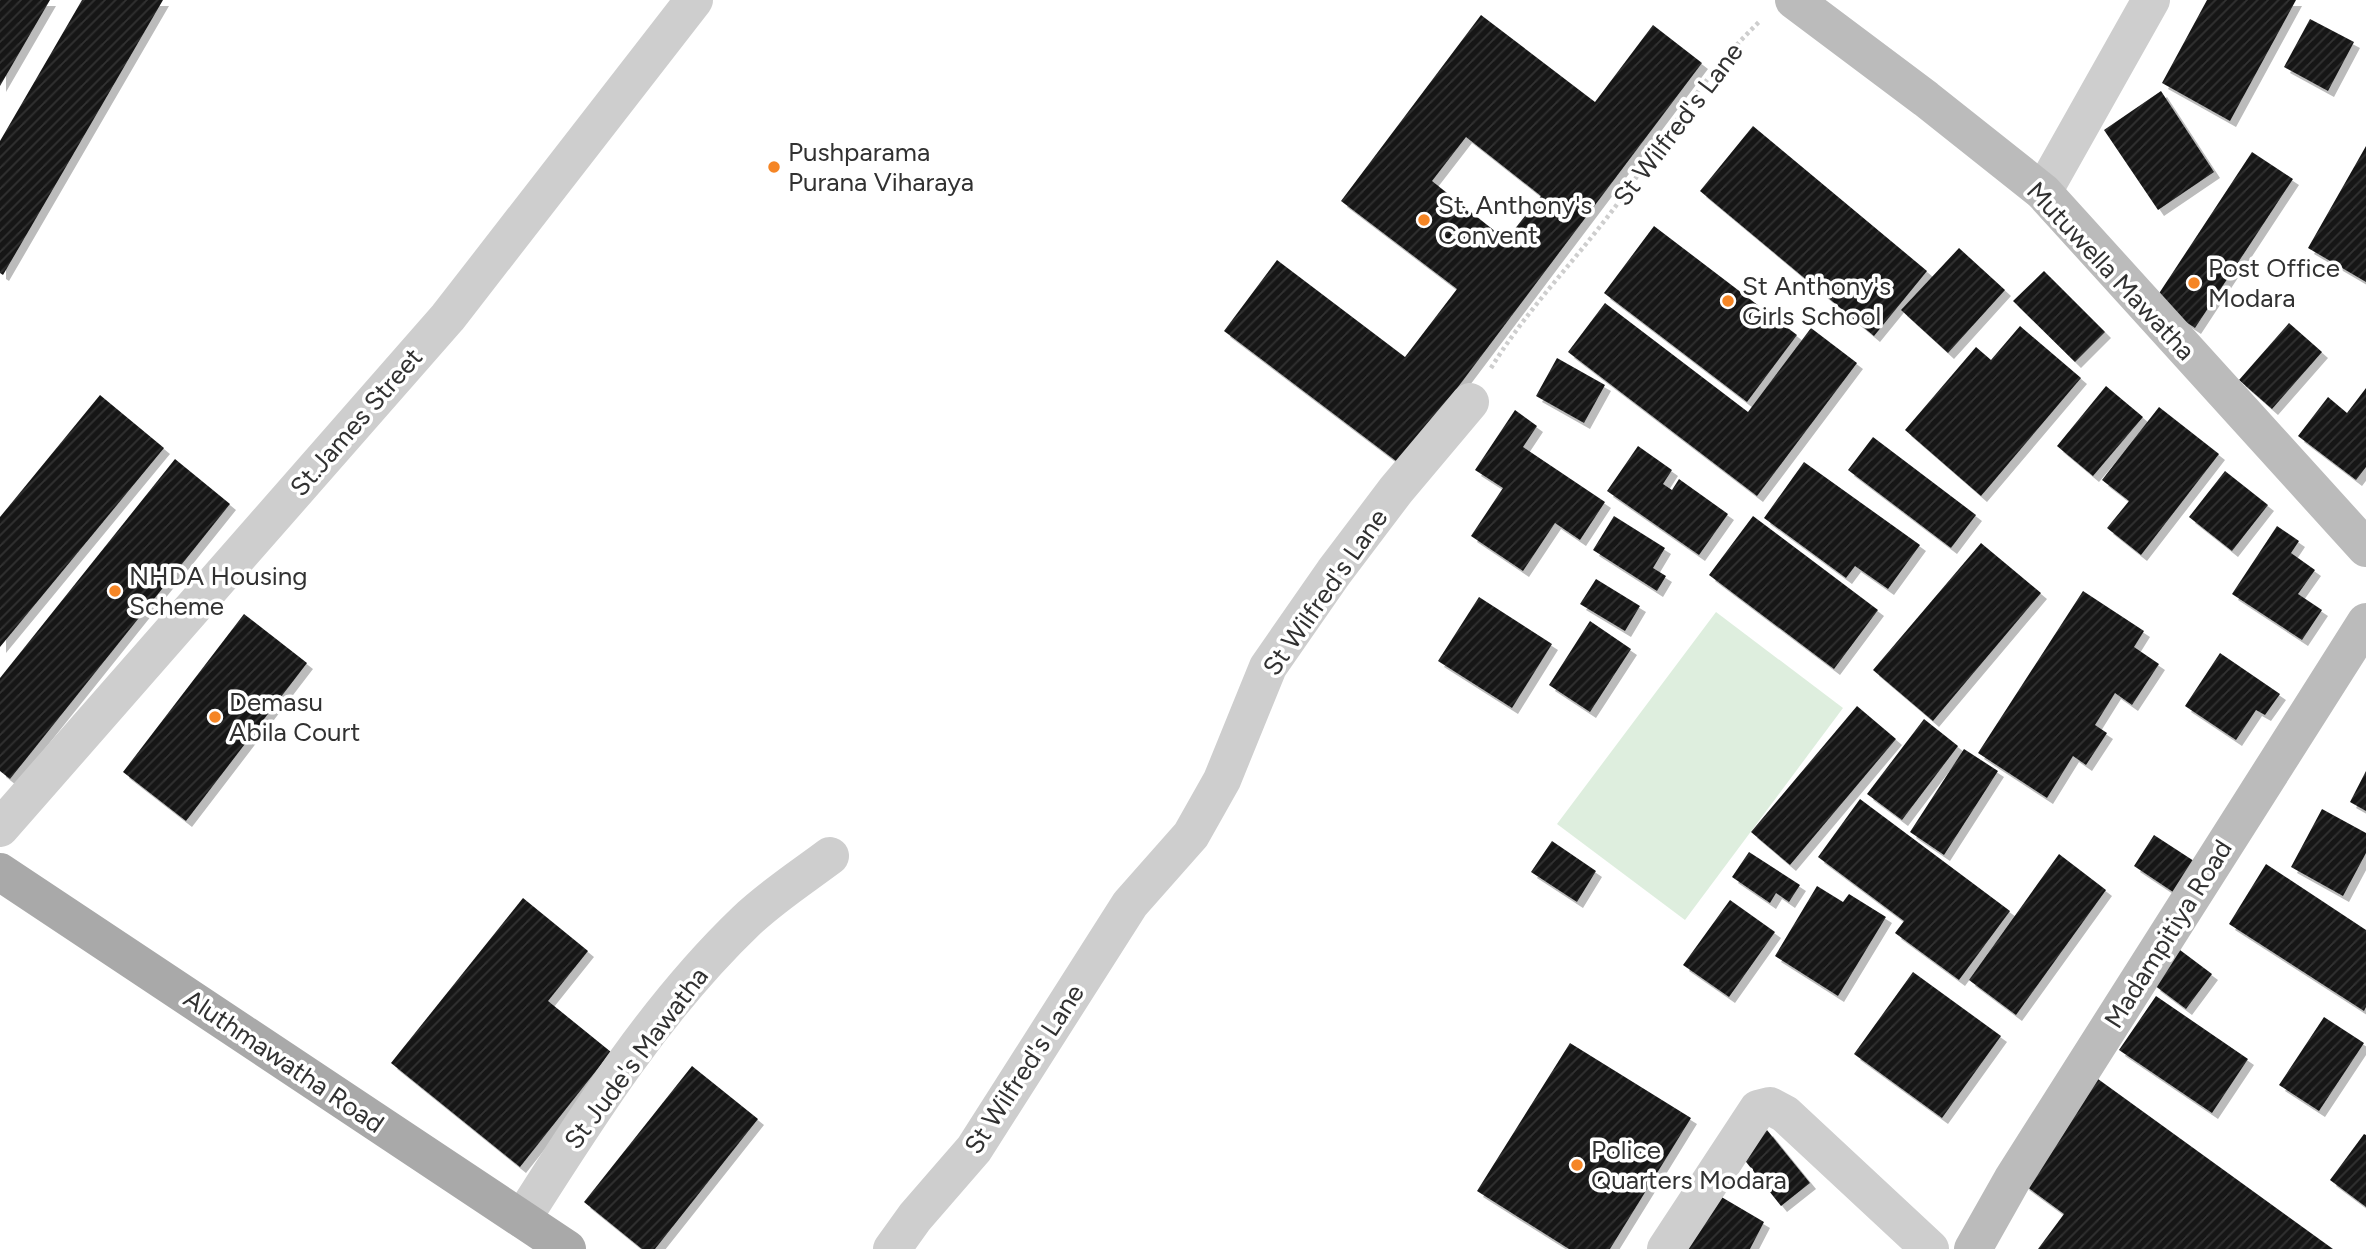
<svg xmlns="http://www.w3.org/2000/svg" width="2366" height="1249" font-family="Figtree,sans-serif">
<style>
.pitch{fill:#deeede}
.building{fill:url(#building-hatch);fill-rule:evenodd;filter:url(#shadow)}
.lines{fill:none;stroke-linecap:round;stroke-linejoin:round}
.path{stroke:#cecece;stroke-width:4.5;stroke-dasharray:3.5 3.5;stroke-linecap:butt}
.street{stroke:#cecece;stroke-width:38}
.secondary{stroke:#bbb;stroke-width:38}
.primary{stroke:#a9a9a9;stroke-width:38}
.poi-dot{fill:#f58525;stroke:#fff;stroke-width:2.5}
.labels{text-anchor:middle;stroke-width:7;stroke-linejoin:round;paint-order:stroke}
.street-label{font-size:26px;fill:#313131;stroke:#fff}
.poi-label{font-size:26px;fill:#313131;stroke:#fff;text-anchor:start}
</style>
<defs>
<pattern id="building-hatch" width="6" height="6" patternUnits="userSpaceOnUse" patternTransform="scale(1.75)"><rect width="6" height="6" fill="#181818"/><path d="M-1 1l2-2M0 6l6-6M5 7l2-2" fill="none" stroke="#313131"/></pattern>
<filter id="shadow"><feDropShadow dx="6" dy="6" stdDeviation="0" flood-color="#0004"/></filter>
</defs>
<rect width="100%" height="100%" fill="#fff"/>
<!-- pitch -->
<path class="pitch" d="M1716,612L1843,708L1685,920L1557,824Z"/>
<!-- building -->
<path class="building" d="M0,0H50L0,86Z
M82,0H163L3,275L0,273V141Z
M2207,0H2296L2230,121L2162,83Z
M1481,15L1595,102L1653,25L1702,63L1400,464L1224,331L1277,260L1405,357L1457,289L1341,201ZM1466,137L1541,196L1506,240L1432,181Z
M2310,19L2354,42L2328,91L2284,67Z
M2161,91L2214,172L2158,210L2104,130Z
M1753,126L1927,271L1874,336L1700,191Z
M2366,146V282L2308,248Z
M2252,152L2293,179L2195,328L2154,301Z
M1654,226L1797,335L1747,402L1604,293Z
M1959,248L2005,290L1948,353L1901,310Z
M2044,271L2105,332L2075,362L2013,301Z
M1605,303L1748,412L1811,328L1857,363L1757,496L1568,352Z
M2289,323L2322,352L2272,409L2239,380Z
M2020,326L2081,378L1981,496L1905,430L1976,347L1991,360Z
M1557,358L1605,385L1584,423L1536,396Z
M2106,386L2143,417L2093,476L2057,446Z
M2366,388V467L2356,480L2298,436L2328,397L2347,413Z
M100,395L164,448L0,647V517Z
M2159,407L2219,454L2141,555L2107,528L2129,501L2102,480Z
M1515,410L1537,426L1523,447L1605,502L1580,540L1555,523L1523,571L1471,536L1503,488L1475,470Z
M1873,437L1976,515L1951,548L1848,470Z
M1638,446L1672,470L1663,484L1672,490L1679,479L1728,514L1699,555L1607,491Z
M175,459L230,504L10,779L0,771V678Z
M1804,462L1920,545L1888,589L1855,566L1846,578L1764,518Z
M2225,471L2268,505L2232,551L2189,517Z
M1614,516L1665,548L1653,568L1666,576L1657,591L1593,550Z
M1753,516L1878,610L1834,669L1709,575Z
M2277,526L2299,541L2291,553L2315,570L2298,594L2322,610L2302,640L2232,594Z
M1981,543L2041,593L1933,721L1873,670Z
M1596,579L1640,606L1625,631L1580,604Z
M2083,591L2144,631L2134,647L2159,664L2132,705L2115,693L2095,725L2107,733L2086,765L2073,756L2047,798L1978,753Z
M1479,597L1552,644L1512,708L1438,661Z
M244,614L307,663L186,821L123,772Z
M1590,621L1631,649L1590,712L1549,685Z
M2220,653L2280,694L2265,715L2256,710L2236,740L2185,706Z
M1857,706L1896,739L1790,865L1751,832Z
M1924,719L1958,746L1902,820L1867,794Z
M1964,749L1998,771L1944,855L1910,832Z
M2366,771V811L2350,802Z
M1860,799L2010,911L1959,980L1895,933L1904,921L1818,857Z
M2322,809L2366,833V853L2343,896L2291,867Z
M2154,835L2197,863L2176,894L2134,866Z
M1552,841L1596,871L1577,902L1531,872Z
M1749,852L1800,885L1789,902L1776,893L1770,903L1732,877Z
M2059,854L2106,890L2016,1015L1969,980Z
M2266,864L2366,930V1007L2364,1011L2229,924Z
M1817,886L1843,902L1849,894L1886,917L1838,996L1775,956Z
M523,898L588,951L548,1001L611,1052L520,1167L391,1063Z
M1730,900L1775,932L1729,997L1683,965Z
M2180,950L2212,974L2186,1009L2154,985Z
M1913,972L2001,1036L1942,1118L1854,1054Z
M2156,996L2248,1059L2212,1113L2119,1050Z
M2324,1017L2364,1043L2319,1111L2279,1085Z
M1570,1043L1691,1118L1610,1249H1569L1477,1191Z
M692,1066L758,1119L655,1249H642L584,1202Z
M2098,1079L2333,1249H2038L2064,1214L2023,1184Z
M1767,1130L1810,1183L1781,1206L1739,1153Z
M2364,1134L2366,1135V1207L2330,1180Z
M1713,1192L1764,1222L1750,1249H1681Z"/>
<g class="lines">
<!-- path -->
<path class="path" d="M1491,368C1527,309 1577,259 1618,203C1663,141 1704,75 1759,22"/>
<!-- street -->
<path class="street" d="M2043,192L2151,0
M0,828L448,317L694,0
M522,1219C588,1115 656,1007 746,921C771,897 802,877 830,856
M892,1249L915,1217L974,1149L1130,904L1191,835L1222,780L1268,667L1334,572L1396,490L1470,402
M1666,1249L1758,1109L1770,1106L1785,1114L1930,1249"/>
<!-- secondary -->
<path class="secondary" d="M1794,0L1926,99L2043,192L2366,548
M1973,1249L2012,1180L2366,622"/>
<!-- primary -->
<path class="primary" d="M0,872L567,1249"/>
</g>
<!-- markers -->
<g class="poi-dot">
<circle cx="774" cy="167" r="7"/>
<circle cx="1424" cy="220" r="7"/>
<circle cx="2194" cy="283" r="7"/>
<circle cx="1728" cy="301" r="7"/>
<circle cx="115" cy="591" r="7"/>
<circle cx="215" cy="717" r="7"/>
<circle cx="1577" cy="1165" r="7"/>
</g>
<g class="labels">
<!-- street labels -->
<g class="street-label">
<text transform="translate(1678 124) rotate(-53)" y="9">St Wilfred's Lane</text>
<text transform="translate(2111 271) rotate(47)" y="9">Mutuwella Mawatha</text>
<text transform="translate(356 422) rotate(-49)" y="9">St.James Street</text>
<text transform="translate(1325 592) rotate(-55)" y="9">St Wilfred's Lane</text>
<text transform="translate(2168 934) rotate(-58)" y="9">Madampitiya Road</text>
<text transform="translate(636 1058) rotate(-53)" y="9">St Jude's Mawatha</text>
<text transform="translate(284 1061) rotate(34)" y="9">Aluthmawatha Road</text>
<text transform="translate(1024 1069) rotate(-57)" y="9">St Wilfred's Lane</text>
</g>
<!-- poi labels -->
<g class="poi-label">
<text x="788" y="161">Pushparama<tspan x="788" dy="30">Purana Viharaya</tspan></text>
<text x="1438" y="214">St. Anthony's<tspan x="1438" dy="30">Convent</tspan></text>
<text x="2208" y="277">Post Office<tspan x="2208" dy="30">Modara</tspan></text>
<text x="1742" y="295">St Anthony's<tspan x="1742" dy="30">Girls School</tspan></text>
<text x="129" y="585">NHDA Housing<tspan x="129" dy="30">Scheme</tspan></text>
<text x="229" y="711">Demasu<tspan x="229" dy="30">Abila Court</tspan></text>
<text x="1591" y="1159">Police<tspan x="1591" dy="30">Quarters Modara</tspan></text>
</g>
</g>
</svg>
